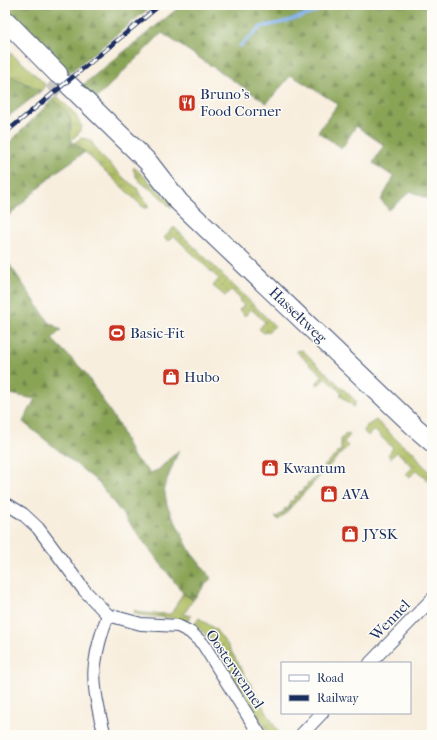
<svg xmlns="http://www.w3.org/2000/svg" width="437" height="740" font-family="'IM FELL French Canon',serif">
<style>
.grass{fill:url(#grass-tufts);stroke:#64765e}
.forest{fill:url(#forest-firs);stroke:#526a5a}
.garden{fill:url(#garden-dots);stroke:#64765e}
.lines{fill:none;stroke-linecap:round;stroke-linejoin:round}
.stream{stroke:#83b2ee;stroke-width:3.5}
.primary-tunnel{stroke:#ccc8c4;stroke-width:19;stroke-dasharray:19 10;stroke-linecap:butt}
.street-casing{stroke:#3c4c71;stroke-width:14}
.primary-casing{stroke:#3c4c71;stroke-width:21}
.street{stroke:#fff;stroke-width:12}
.primary{stroke:#fff;stroke-width:19}
.rail-casing{stroke:#1b2f5e;stroke-width:4.5}
.rail{stroke:#fdfcf7;stroke-width:3;stroke-dasharray:9;stroke-linecap:butt}
.labels{text-anchor:middle;stroke-width:3;stroke-linejoin:round;paint-order:stroke}
.poi-label{font-size:15px;fill:#1b2f5e;stroke:#fdfcf7;text-anchor:start}
.street-label{font-size:15px;fill:#1b2f5e;stroke:#fdfcf7}
</style>
<defs>
<pattern id="grass-tufts" width="24" height="20" patternUnits="userSpaceOnUse"><rect width="24" height="20" fill="#adbc5f"/><path d="M3 7l-1-3M5 7V3M7 7l1-3M15 17l-1-3M17 17v-4M19 17l1-3" fill="none" stroke="#8c9952"/></pattern>
<pattern id="forest-firs" width="22" height="20" patternUnits="userSpaceOnUse"><rect width="22" height="20" fill="#8aa456"/><path d="M5 1l3.5 6h-7zM16 11l3.5 6h-7z" fill="#70864a"/></pattern>
<pattern id="garden-dots" width="8" height="8" patternUnits="userSpaceOnUse"><rect width="8" height="8" fill="#adbc5f"/><path d="M2 2h.1M6 6h.1" fill="none" stroke="#8c9952" stroke-width="1.8" stroke-linecap="round"/></pattern>
</defs>
<rect width="100%" height="100%" fill="#fdfcf7"/>
<filter id="ink" filterUnits="userSpaceOnUse"><feTurbulence type="fractalNoise" baseFrequency=".025" numOctaves="2"/><feDisplacementMap in="SourceGraphic" scale="8" xChannelSelector="R" yChannelSelector="G"/><feConvolveMatrix kernelMatrix="1 2 1 2 8 2 1 2 1" color-interpolation-filters="sRGB"/></filter>
<filter id="wash" filterUnits="userSpaceOnUse"><feTurbulence type="fractalNoise" baseFrequency=".012" numOctaves="4" result="noise"/><feDisplacementMap in="SourceGraphic" scale="16" xChannelSelector="R" yChannelSelector="G"/><feGaussianBlur stdDeviation="0.9" result="paint"/><feColorMatrix in="noise" values="0 0 0 0 0 0 0 0 0 0 0 0 0 0 0 0 0 1.4 0 .05"/><feComposite in="paint" operator="in"/></filter>
<g filter="url(#wash)">
<rect width="100%" height="100%" fill="#f8eede"/>
<!-- grass -->
<path class="grass" d="M5,49L25,65L46,85L41,91L5,74Z
M57,96L75,114L82,127L78,134L71,140L70,138C72,113 71,115 53,99Z
M81,138L87,139L91,141L99,154L126,180L137,188L141,196L148,203V208H144L85,152L74,143Z
M133,168H135L174,205L171,208C166,203 162,198 157,194C146,185 136,183 133,168Z
M376,420L401,444L415,453L420,462L432,474V485L416,470L410,477L406,474L413,467L397,452L391,458L388,455L393,448L374,430L368,436L364,432L365,427Z
M183,593L193,600L184,614L191,616L187,621C170,616 152,618 135,614L134,610L143,613L171,614Z
M199,618L215,629L227,644L280,735H269L218,652L204,633L194,625Z"/>
<!-- forest -->
<path class="forest" d="M5,5H153L68,74L5,8Z
M182,5H432V201L411,191L389,210L381,200L394,177L373,163L384,145L356,126L342,148L318,132L338,104L291,75L267,103L162,33L93,102L79,88Z
M5,73L41,91L5,119Z
M53,99C71,115 72,113 70,138L76,146L85,152L56,172L5,219V147Z
M5,258L49,322L61,330L52,339L84,371L118,424L132,455L150,473L158,470L179,450L164,487L167,505L190,551L211,578L193,600L183,593L97,481L23,422L35,399L5,393Z"/>
<!-- garden -->
<path class="garden" d="M174,227L275,326L269,331L264,333L259,329L265,322L251,309L245,316L239,310L244,305L239,301L240,299L231,290L225,296L213,286L219,279L174,236L168,241L164,238Z
M302,350L356,401L354,407L340,395L342,393L326,378L318,385L316,383L323,376L296,351Z
M347,433L350,435L344,442L348,446L279,520L275,517L279,516L280,514L284,513V509L289,508L290,501H294V496H298L299,492H303V488L307,487V484L311,483V480L315,479L316,474L320,473V470L324,469V465H328V461L332,460L333,457L337,456L336,452L341,451V439Z"/>
<g class="lines">
<!-- stream -->
<path class="stream" d="M431,5H432
M240,46L261,27L284,22L310,14L331,5"/>
</g>
</g>
<g filter="url(#ink)">
<g class="lines">
<!-- primary-tunnel -->
<path class="primary-tunnel" d="M52,80L63,90"/>
<defs>
<path id="street" d="M5,503L23,514L38,528L84,590L108,615L141,624L178,626L190,632L203,644L260,735
M370,663L432,599
M105,735C99,716 92,683 95,664C97,647 102,631 108,615
M301,735L322,713"/>
<path id="primary" d="M5,20L58,74
M69,85L148,162L179,202L417,429L432,442"/>
</defs>
<!-- street casing -->
<use href="#street" class="street-casing"/>
<!-- primary casing -->
<use href="#primary" class="primary-casing"/>
<!-- street -->
<use href="#street" class="street"/>
<!-- primary -->
<use href="#primary" class="primary"/>
<defs>
<path id="rail" d="M5,133L160,5"/>
</defs>
<!-- rail casing -->
<use href="#rail" class="rail-casing"/>
<!-- rail -->
<use href="#rail" class="rail"/>
</g>
</g>
<!-- icons -->
<defs>
<symbol id="restaurant-square" viewBox="-11 -11 22 22"><rect x="-9" y="-9" width="18" height="18" rx="4" fill="#c8321e" stroke="#fdfcf7"/><path d="M-5-6h1v4h1v-4h1v4h1v-4h1v5L-1.5 .5V6h-2V.5L-5-1ZM5-6V6H3V1.5H1.5Q1.5-4 5-6Z" fill="#fff"/></symbol>
<symbol id="stadium-square" viewBox="-11 -11 22 22"><rect x="-9" y="-9" width="18" height="18" rx="4" fill="#c8321e" stroke="#fdfcf7"/><path d="M0-5a6.5 5 0 1 0 0 10a6.5 5 0 1 0 0-10ZM-3.5-1.8h7v3.6h-7Z" fill="#fff"/></symbol>
<symbol id="shop-square" viewBox="-11 -11 22 22"><rect x="-9" y="-9" width="18" height="18" rx="4" fill="#c8321e" stroke="#fdfcf7"/><path d="M-5-2.5h2.3a2.7 3.5 0 0 1 5.4 0H5L5.5 6h-11ZM-1.5-2.5h3a1.5 2.3 0 0 0-3 0Z" fill="#fff"/></symbol>
</defs>
<g fill-rule="evenodd">
<use href="#restaurant-square" x="177" y="93" width="20" height="20"/>
<use href="#stadium-square" x="107" y="323" width="20" height="20"/>
<use href="#shop-square" x="161" y="367" width="20" height="20"/>
<use href="#shop-square" x="260" y="458" width="20" height="20"/>
<use href="#shop-square" x="319" y="484" width="20" height="20"/>
<use href="#shop-square" x="340" y="524" width="20" height="20"/>
</g>
<g class="labels">
<!-- poi labels -->
<g class="poi-label">
<text x="200" y="99">Bruno's<tspan x="200" dy="17">Food Corner</tspan></text>
<text x="130" y="338">Basic-Fit</text>
<text x="184" y="382">Hubo</text>
<text x="283" y="473">Kwantum</text>
<text x="342" y="499">AVA</text>
<text x="363" y="539">JYSK</text>
</g>
<!-- street labels -->
<g class="street-label">
<text transform="translate(298 315) rotate(44)" y="5">Hasseltweg</text>
<text transform="translate(390 620) rotate(-46)" y="5">Wennel</text>
<text transform="translate(235 669) rotate(56)" y="5">Oosterwennel</text>
</g>
</g>
<!-- margin -->
<rect width="437" height="740" fill="none" stroke="#fdfcf7" stroke-width="20"/>
<!-- legend -->
<rect x="281" y="662" width="130" height="52" fill="#fdfcf7" stroke="#a3aaba"/>
<rect x="289" y="675" width="20" height="6" fill="#ffffff" stroke="#a3aaba"/>
<text x="317" y="682" font-size="12" fill="#1b2f5e">Road</text>
<rect x="289" y="695" width="20" height="6" fill="#1b2f5e" stroke="#a3aaba"/>
<text x="317" y="702" font-size="12" fill="#1b2f5e">Railway</text>
</svg>
